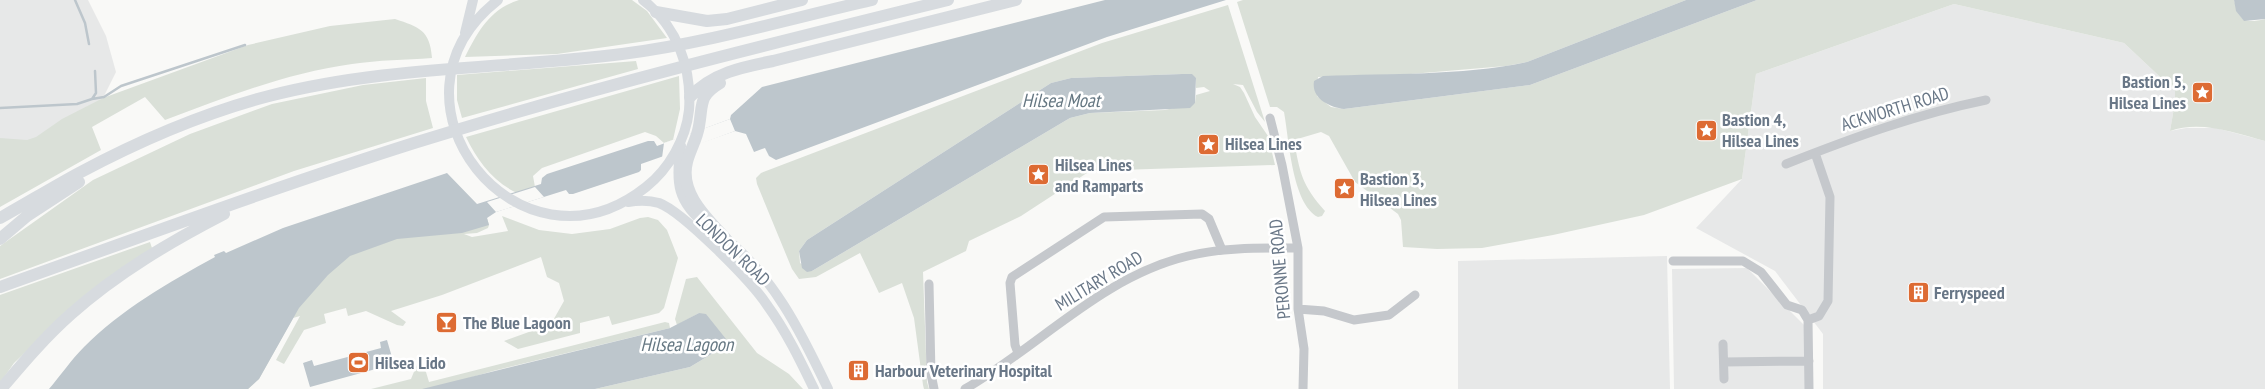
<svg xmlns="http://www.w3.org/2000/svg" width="2265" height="389" font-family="'PT Sans Narrow',sans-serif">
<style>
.built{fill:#e7e8e8}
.green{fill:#dae0d8;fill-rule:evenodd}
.water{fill:#bdc6cc}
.pier{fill:#f9f9f7}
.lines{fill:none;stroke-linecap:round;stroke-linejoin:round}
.stream{stroke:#bdc6cc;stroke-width:2.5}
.minor{stroke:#c5c8cc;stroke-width:9}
.major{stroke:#d7dbdf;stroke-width:10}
.highway{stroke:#d7dbdf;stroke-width:12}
.labels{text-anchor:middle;stroke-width:5;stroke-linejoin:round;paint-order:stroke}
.poi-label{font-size:18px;font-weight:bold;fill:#697787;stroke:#fff;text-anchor:start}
.street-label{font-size:18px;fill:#697787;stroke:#fff}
.water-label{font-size:19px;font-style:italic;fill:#657782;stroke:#fff}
</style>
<rect width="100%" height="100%" fill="#f9f9f7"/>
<!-- built -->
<path class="built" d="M0,0H88L106,36L116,72L103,98L0,173Z
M1954,4L2124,43L2175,91V102L2170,131L2186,128H2216L2265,141V389H1823V334L1775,271L1696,228L1742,179L1756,74Z
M1667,256L1670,389H1458V261Z
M1747,268L1804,325L1806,389H1674L1672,269Z"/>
<!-- green -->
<path class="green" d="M519,0H632L647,11L667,38L557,54L465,57C478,31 490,9 519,0Z
M1243,0H1686L1527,62L1506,66L1411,74L1318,77L1317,96L1331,107L1344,109L1530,85L1757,0H2234C2240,21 2244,24 2265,19V141C2235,133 2201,120 2170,131L2175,102V91L2124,43L1954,4L1756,74L1742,179L1644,215L1553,235L1482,248L1437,249L1403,247L1401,220L1398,214L1355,182L1329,136L1321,132L1294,140C1300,174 1302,185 1325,211L1322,216L1318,217C1292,204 1289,139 1284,112L1277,107H1270L1237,2Z
M1228,5L1265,122L1257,112L1243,85L1233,84L1240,87L1244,93L1255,117L1268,136L1275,165L1090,171L1021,216L969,241L966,251L923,272L927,382L929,389H924L923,385L914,318L902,283L879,293L860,253L816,277L799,279L792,269L757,184L756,178L761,173L1102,43ZM1182,74L1196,78V88L1204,87L1210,91L1196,95L1195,103L1165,110L1090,113L1070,118L812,271L800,263L799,251L807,240L1051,83L1071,78Z
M395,19C419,27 430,30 432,58C405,60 379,60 352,64C287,73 226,97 165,120L145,97L92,127L101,150L0,207V138L27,140L36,137L62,119L103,98L248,45L330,26Z
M636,61L638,69L462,118L457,100V75Z
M679,76L680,109L673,140L664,143L656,136L645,132L542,168L533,176L535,187L517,193C493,182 477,160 466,137Z
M426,78V101L433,128L294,171L0,279V246L93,180L190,134L272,104L363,85Z
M502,216L539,230L572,234L610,229L640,218L648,217L658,220L667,230L678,258L664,308L659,313L612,325L609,316L580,323V333L518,349L504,341L551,324L564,301L559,283L547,277L541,257L442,295L391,311L406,322L403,326L397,325L366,311L348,316L346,308L324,314L326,323L304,330L284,364L276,360L300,316L293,318L259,379L248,389H66L248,265L487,218L489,225L488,228L477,233L464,234L472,237L508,231Z
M150,242L152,248L32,346L14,363L0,383V295Z
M697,277L757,353L789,374L803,389H595L690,367L725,346L699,313L677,325L675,319L686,279Z
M665,322L669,323L670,328L493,371L431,389H371L411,379L418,362H423L429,382Z"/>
<!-- water -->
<path class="water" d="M1105,0H1226L1107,37L776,160L769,156L765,148L754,152L746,134L735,131L641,164V170L639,172L573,194H569L566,190L496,212L487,218L489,225L462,233L397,239L350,256L328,275L299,308L259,379L248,389H49C61,375 71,360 84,347C121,310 169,282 215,257L214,255L224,251L226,253L283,228L447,173L477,204L541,184L542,178L547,174L648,141H654L657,146L730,119L731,115L762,87Z
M1686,0H1757L1530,85L1344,109C1330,107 1311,99 1314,81L1323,76C1391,73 1460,76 1527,62Z
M2234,0H2265V19L2244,21L2236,11Z
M1182,74H1192L1196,78L1195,103L1190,108L1090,113L1070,118L812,271L807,272L802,268L799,251L807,240L1051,83L1071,78Z
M699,313L706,314L726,339L725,346L690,367L595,389H422L670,328Z
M387,340L394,364L310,387L303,363L312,360L314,366L381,348L380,342Z"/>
<!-- pier -->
<path class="pier" d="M730,119L735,131L662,158L664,143Z
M535,187L544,197L496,212L487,202Z"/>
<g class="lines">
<!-- stream -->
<path class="stream" d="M75,0L85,23L89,44
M92,99L104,97L121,86L245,45
M0,108L77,104L92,99L96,93L95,71"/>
<!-- minor -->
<path class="minor" d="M1270,118L1282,165L1298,248V309L1304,349L1303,389
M1786,164C1852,138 1917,114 1986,100
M1673,261H1743L1761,272L1787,305L1802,310L1808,320L1809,389
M929,284L931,374L934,389
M1298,309L1324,311L1354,320L1389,315L1415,295
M1808,320L1819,316L1828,301L1830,197L1815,153
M1723,344L1724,379
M1018,353L1015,345L1010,283L1012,277L1104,217L1202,214L1209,219L1222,250
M1724,362L1809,361
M965,389C1040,346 1101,277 1188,256C1224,247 1261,248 1298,248"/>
<!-- major -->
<path class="major" d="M498,0C370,100 519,288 646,187C669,169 686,139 689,110C692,68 677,26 643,0
M465,33L473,0
M681,146C675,182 677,203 708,226
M628,202C639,200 649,200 659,203C683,212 752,282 767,305C786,331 800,360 814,389
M720,234C772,273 801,332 828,389"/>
<!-- highway -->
<path class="highway" d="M656,12L707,21L727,19L802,0
M720,83C698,96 703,105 699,126C697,139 690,150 687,162C679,193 707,218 726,239
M690,97C712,73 742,67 773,61L1016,0
M0,218C27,203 53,187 79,173C139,141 204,113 269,96C385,66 504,69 622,54C707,43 789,19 872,0
M0,239L27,216L79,182
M0,287C138,238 275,187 414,143C590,88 769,44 948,0
M1,389C23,363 45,337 71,314C117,273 170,242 224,214"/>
</g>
<!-- icons -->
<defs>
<symbol id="sight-square" viewBox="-11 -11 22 22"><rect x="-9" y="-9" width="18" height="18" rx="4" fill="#dd6b33" stroke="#fff"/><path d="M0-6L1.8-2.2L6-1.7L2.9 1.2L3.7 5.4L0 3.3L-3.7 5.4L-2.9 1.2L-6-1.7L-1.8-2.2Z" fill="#fff"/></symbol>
<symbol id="building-square" viewBox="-11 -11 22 22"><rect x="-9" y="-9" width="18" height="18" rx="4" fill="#dd6b33" stroke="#fff"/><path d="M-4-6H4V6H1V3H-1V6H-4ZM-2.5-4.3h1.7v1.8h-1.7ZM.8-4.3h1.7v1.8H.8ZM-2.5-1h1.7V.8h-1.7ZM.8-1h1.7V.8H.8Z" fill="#fff"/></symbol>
<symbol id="bar-square" viewBox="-11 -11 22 22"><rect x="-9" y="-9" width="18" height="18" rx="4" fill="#dd6b33" stroke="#fff"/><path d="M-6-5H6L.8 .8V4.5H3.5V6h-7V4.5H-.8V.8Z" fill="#fff"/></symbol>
<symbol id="stadium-square" viewBox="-11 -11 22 22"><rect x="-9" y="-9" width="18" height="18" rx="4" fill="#dd6b33" stroke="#fff"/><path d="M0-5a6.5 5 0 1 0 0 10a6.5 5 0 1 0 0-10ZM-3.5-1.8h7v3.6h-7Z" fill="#fff"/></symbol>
</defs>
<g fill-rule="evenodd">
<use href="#sight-square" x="2190" y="80" width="25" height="25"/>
<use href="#sight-square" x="1694" y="118" width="25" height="25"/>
<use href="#sight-square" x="1196" y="132" width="25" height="25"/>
<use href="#sight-square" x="1026" y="162" width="25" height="25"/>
<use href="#sight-square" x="1332" y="176" width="25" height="25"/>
<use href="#building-square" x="1906" y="280" width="25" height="25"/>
<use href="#bar-square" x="434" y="310" width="25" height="25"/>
<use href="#stadium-square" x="346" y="350" width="25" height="25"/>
<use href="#building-square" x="846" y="358" width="25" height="25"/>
</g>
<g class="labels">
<!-- poi labels -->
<g class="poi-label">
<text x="2186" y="88" text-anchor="end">Bastion 5,<tspan x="2186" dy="21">Hilsea Lines</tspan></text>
<text x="1722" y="126">Bastion 4,<tspan x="1722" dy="21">Hilsea Lines</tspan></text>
<text x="1225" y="150">Hilsea Lines</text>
<text x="1055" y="171">Hilsea Lines<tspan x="1055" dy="21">and Ramparts</tspan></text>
<text x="1360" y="185">Bastion 3,<tspan x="1360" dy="21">Hilsea Lines</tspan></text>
<text x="1934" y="299">Ferryspeed</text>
<text x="463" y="329">The Blue Lagoon</text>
<text x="375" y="369">Hilsea Lido</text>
<text x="875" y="377">Harbour Veterinary Hospital</text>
</g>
<!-- street labels -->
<g class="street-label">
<text transform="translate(1895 109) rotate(-17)" y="6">ACKWORTH ROAD</text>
<text transform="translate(733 250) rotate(44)" y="6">LONDON ROAD</text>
<text transform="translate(1280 269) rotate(-95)" y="6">PERONNE ROAD</text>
<text transform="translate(1099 281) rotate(-31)" y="6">MILITARY ROAD</text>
</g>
<!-- water labels -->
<g class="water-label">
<text x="1061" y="107">Hilsea Moat</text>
<text x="687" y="351">Hilsea Lagoon</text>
</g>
</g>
</svg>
